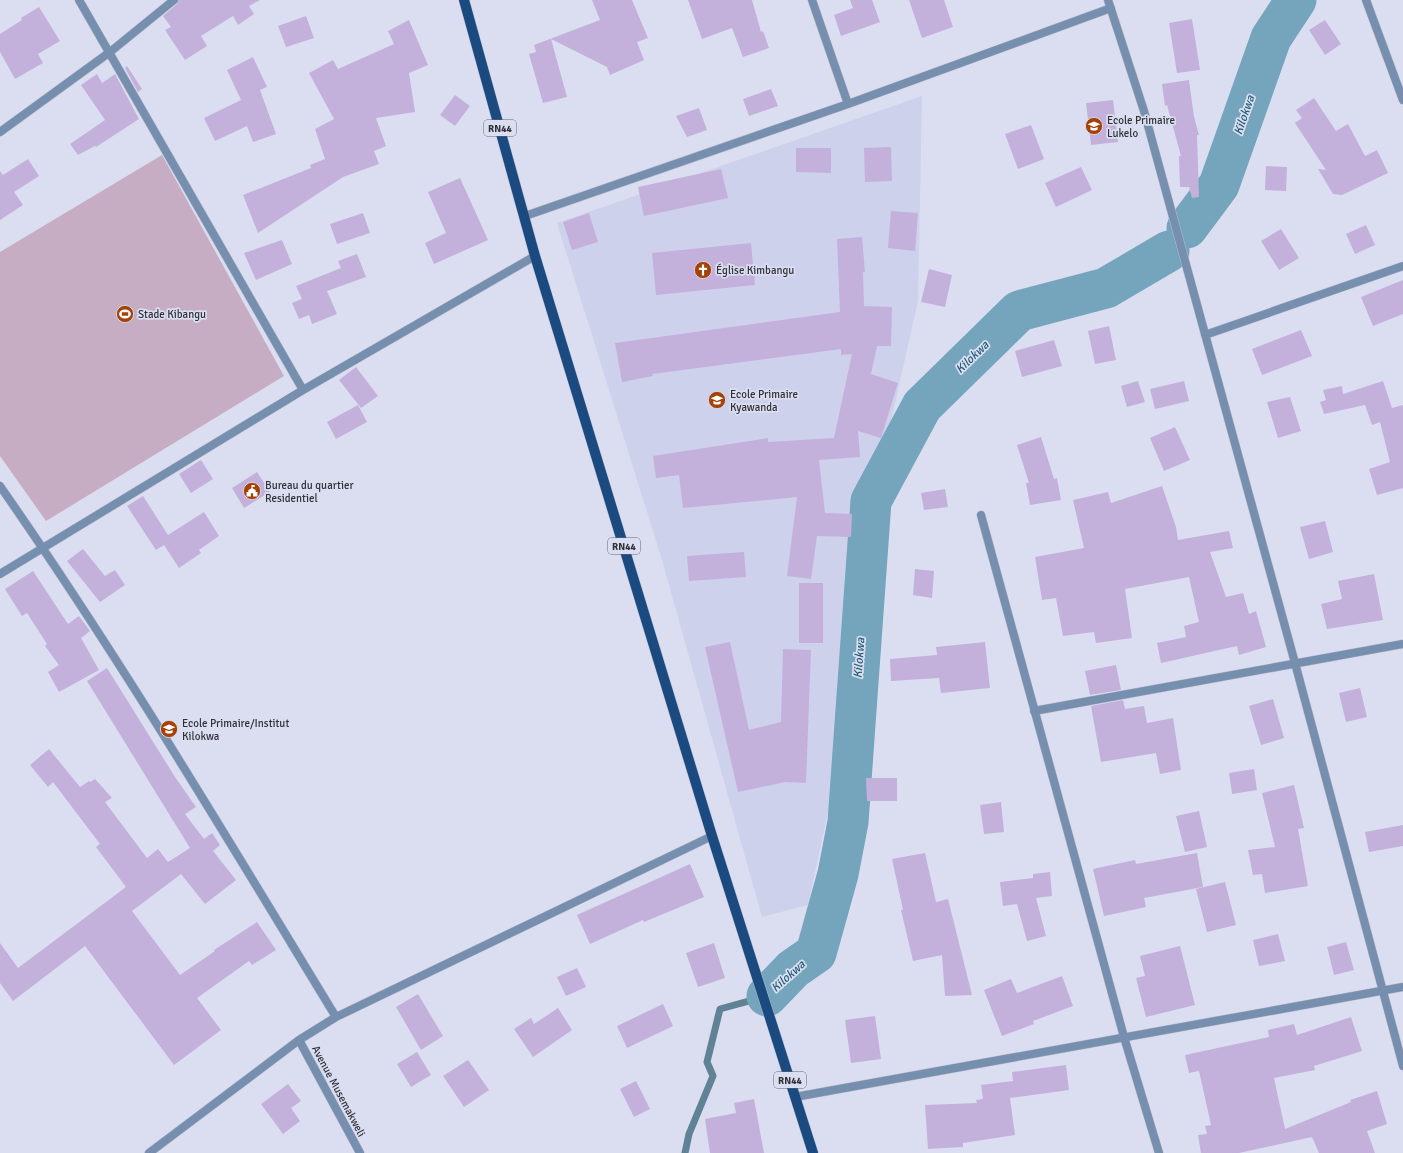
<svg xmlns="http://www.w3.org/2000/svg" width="1403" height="1153" font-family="Signika,sans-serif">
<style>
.built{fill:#ced1eb}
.green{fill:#c6adc4}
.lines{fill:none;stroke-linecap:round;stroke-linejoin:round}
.stream{stroke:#608295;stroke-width:7}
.river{stroke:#74a5bd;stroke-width:41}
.building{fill:#c3b1dc}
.street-casing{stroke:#b9bbcb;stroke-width:9}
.primary-casing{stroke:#b9bbcb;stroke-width:11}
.street{stroke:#768fae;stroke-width:8}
.primary{stroke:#1b4a81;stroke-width:10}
.labels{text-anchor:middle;stroke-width:3.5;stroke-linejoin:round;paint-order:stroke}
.shield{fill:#dbdef0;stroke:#63656f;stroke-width:1}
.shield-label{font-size:10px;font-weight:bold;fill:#303138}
.poi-label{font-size:11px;fill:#303138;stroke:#dbdef0;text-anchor:start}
.street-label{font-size:11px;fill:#303138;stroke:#dbdef0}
.water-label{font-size:12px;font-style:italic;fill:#225f79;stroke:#dbdef0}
</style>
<rect width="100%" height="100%" fill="#dbdef0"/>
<!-- built -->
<path class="built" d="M922,96L918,301L886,443L862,509L851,667L831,798L808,905L762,917L662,560L557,223Z"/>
<!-- green -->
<path class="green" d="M162,155L284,376L46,521L0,456V252Z"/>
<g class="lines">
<!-- stream -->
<path class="stream" d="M685,1153L689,1134L713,1076L707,1062L720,1009L767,996"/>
<!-- river -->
<path class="river" d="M1187,228L1219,185L1271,38L1296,0
M767,996L793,969L816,953L838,874L848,822L871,501L922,406L1019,311L1106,288L1169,251"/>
</g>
<!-- building -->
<path class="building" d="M179,0H260L249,6L254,14L238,25L233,16L201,36L207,46L185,60L165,30L171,27L163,16L177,4Z
M592,0H632L648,38L637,42L644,60L610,75L607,67L551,39L567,97L543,103L529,54L536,52L534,45L600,20Z
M688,0H752L761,32L763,31L769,48L743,57L732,28L702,39Z
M850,0H872L880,22L841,36L834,15L853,8Z
M909,0H944L953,27L922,38Z
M39,7L60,41L38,54L43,63L15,79L0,52V34L22,20L21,18Z
M306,16L314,38L286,47L278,26Z
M1192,19L1200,70L1177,73L1169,23Z
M409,20L428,65L409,73L415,112L376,118L386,146L374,151L379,164L343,177L258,233L243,195L311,168L310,165L325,159L315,129L334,119L309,73L333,60L338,69L394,44L388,31Z
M1325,20L1341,44L1325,55L1309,30Z
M253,57L267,87L260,90L276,134L253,142L247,126L215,141L204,118L241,100L227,70Z
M127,66L142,89L138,92L125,68Z
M97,74L102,83L115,74L139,119L96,147L95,146L78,155L70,144L105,120L81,85Z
M1189,80L1194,117L1199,135H1197L1199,197L1192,198L1189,187H1180L1179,156H1181L1167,105L1165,106L1162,84Z
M771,89L778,106L749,116L743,99Z
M455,95L470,106L455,126L440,115Z
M1314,98L1336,131L1348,124L1365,156L1377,150L1388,173L1342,195L1333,194L1318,169L1326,170L1295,123L1302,118L1296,110Z
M1113,100L1118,142L1091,145L1086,103Z
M699,108L707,130L687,137L676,116Z
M1031,125L1044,159L1018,169L1005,134Z
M891,147L892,181L865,182L864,148Z
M796,148H831V173L796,172Z
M28,159L39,176L14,192L23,205L0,220V171L3,175Z
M1266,166L1287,167L1286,191L1265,190Z
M1081,167L1092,190L1056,207L1045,183Z
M721,169L728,198L644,216L638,187Z
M460,178L488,240L434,264L425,243L446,233L428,192Z
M891,211L918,213L915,251L888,248Z
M363,213L370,233L337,244L330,224Z
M589,213L598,242L572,250L563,222Z
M1366,225L1375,245L1355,254L1346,234Z
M1281,229L1299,258L1279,270L1261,241Z
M862,237L865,272H863L864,306L892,307L891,346H877L871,374L898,383L881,438L858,431L860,457L819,460L825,513L852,514L851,537L817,536L811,579L787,576L797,497L683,508L679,475L656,478L653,456L768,438V442L834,438L852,354L841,355V349L652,374L653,376L622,382L615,343L840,312L837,239Z
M282,240L292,264L256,280L244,253Z
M751,243L755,285L656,295L652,253Z
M357,254L366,277L327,291L337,314L312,324L309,315L299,319L292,303L302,299L296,286L341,268L338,261Z
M929,269L952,275L945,307L921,302Z
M1403,280V314L1373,326L1361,297Z
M1109,326L1116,360L1095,364L1088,331Z
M1301,330L1312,356L1262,375L1252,349Z
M1054,340L1062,366L1022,377L1015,351Z
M356,367L378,396L361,408L339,380Z
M1138,381L1145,402L1127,407L1121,386Z
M1184,381L1189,401L1155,409L1150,389Z
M1383,381L1392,408L1403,405V488L1377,495L1369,469L1390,462L1380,422L1372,425L1365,405L1324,414L1320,402L1326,400L1323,390L1342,386L1343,394Z
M1290,397L1301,431L1278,438L1267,402Z
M358,405L367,422L336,439L327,422Z
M1175,427L1190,460L1164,471L1150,438Z
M1041,437L1054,479L1057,478L1061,500L1030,505L1026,483H1029L1017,445Z
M201,460L213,479L191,493L179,474Z
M257,472L270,492L244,508L232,488Z
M1162,486L1176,527L1178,540L1229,531L1233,548L1210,552L1226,597L1243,593L1249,614L1256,611L1266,647L1239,655L1237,646L1161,663L1157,643L1186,637L1184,626L1199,622L1189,577L1125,589L1132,638L1096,643L1094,632L1063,636L1056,598L1042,600L1035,557L1084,548L1073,500L1108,492L1111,503Z
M945,489L948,507L924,510L921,493Z
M143,496L168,535L204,512L219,536L199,550L201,553L179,568L164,545L156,550L127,506Z
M1325,521L1333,552L1309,559L1300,527Z
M83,549L105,576L115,570L125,585L100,602L67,561Z
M744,552L746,577L689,581L687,556Z
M915,569L934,571L932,598L913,595Z
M33,571L68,624L79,616L90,631L81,638L99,670L59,692L48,672L59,665L45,646L47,644L27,613L22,616L5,589Z
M1374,574L1383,620L1327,629L1321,604L1342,599L1338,581Z
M799,583H823V643H799Z
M730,642L749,730L781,722L783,649L811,650L806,783L785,782L738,792L705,647Z
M985,642L990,688L941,693L939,678L891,681L890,659L937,655L936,647Z
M1116,665L1121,690L1090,695L1085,671Z
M107,668L175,777L196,807L185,814L204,839L212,833L220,845L213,851L236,880L205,904L181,874L132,911L180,975L215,951L214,950L257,922L276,950L252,965L249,961L197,998L221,1030L174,1065L85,946L13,1001L0,983V943L18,968L126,887L96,847L100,844L53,782L48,787L30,765L49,749L80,787L89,781L90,782L95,779L112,798L105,802L147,858L158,849L168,862L190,848L87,681Z
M1360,688L1367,717L1346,722L1339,693Z
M1273,699L1284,738L1261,745L1249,706Z
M1123,700L1125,709L1144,706L1147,723L1173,718L1181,770L1160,774L1156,753L1101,762L1091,706Z
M1254,769L1257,790L1232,794L1229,773Z
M866,778H897V801H867Z
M1294,785L1304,828L1298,829L1308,886L1265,893L1262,874L1253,875L1248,850L1275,847L1262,793Z
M1001,802L1004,832L984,834L980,805Z
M1199,811L1207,847L1185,852L1176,816Z
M1403,825V846L1369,852L1365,832Z
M925,853L936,902L948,899L972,995L945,996L942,955L913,961L901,910H903L892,859Z
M1197,853L1203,887L1144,898L1146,907L1104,916L1093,869L1135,860L1136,864Z
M690,864L704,897L644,922L643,920L590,944L577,915Z
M1050,872L1052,896L1036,898L1046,936L1027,941L1017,904L1003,906L1000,882L1033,878V874Z
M1225,882L1236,925L1207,932L1196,889Z
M1278,934L1285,961L1259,966L1253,940Z
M1346,942L1354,970L1334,975L1327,947Z
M714,943L725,978L698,987L686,953Z
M1180,946L1195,1005L1146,1017L1136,978L1145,976L1140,956Z
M577,968L586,987L566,996L557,977Z
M1062,976L1073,1006L1033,1021L1034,1024L1002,1036L984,990L1011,979L1017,993Z
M418,994L443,1036L421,1050L396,1007Z
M663,1004L673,1026L627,1048L617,1026Z
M558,1008L572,1030L533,1057L514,1029L531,1018L534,1024Z
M875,1016L881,1059L851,1063L845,1020Z
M1351,1017L1362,1051L1314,1066L1315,1070L1274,1078L1285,1129L1351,1102L1350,1100L1377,1091L1387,1124L1367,1131L1375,1153H1319L1312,1137L1239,1153H1201L1198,1135L1207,1134L1205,1126L1211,1125L1199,1071L1189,1073L1185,1055L1269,1037L1268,1030L1294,1024L1297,1035Z
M417,1052L431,1075L411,1087L397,1064Z
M468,1060L489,1090L464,1107L443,1076Z
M1066,1065L1069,1090L1010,1098L1015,1135L963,1143V1147L928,1149L925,1105L977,1103L976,1100L983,1099L981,1085L1013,1081L1012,1072Z
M636,1081L650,1109L634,1117L620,1089Z
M288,1084L301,1101L291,1108L300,1121L283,1134L261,1104Z
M754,1099L764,1153H710L705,1119L736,1113L734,1103Z"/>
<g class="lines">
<defs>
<path id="street" d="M79,0L303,390
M812,0L848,104
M1108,0L1144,111L1295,663L1403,1066
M1366,0L1403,100
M0,132L110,52L174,0
M525,216L848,104L1111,8
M1205,335L1403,266
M0,486C120,658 227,838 336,1017
M981,515L1124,1037L1159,1153
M0,574L303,390L535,256
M1034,711L1403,644
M299,1040L360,1153
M795,1097L1403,987
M149,1153L299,1040L336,1017L712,836"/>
<path id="primary" d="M464,0L535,256L712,836L813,1153"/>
</defs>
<!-- street casing -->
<use href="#street" class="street-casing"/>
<!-- primary casing -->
<use href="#primary" class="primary-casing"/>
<!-- street -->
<use href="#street" class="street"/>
<!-- primary -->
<use href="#primary" class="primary"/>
</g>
<!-- icons -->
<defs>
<symbol id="school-disc" viewBox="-11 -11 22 22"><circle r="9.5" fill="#a54208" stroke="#dbdef0"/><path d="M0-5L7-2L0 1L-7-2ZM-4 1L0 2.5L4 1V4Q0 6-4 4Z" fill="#fff"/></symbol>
<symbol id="church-disc" viewBox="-11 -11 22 22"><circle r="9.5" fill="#a54208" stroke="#dbdef0"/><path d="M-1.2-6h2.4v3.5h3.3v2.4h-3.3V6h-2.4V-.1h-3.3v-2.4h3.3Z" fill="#fff"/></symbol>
<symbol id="stadium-disc" viewBox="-11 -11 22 22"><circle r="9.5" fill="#a54208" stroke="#dbdef0"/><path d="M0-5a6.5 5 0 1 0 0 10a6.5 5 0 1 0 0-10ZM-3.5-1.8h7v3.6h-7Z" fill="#fff"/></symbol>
<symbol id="civic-disc" viewBox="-11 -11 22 22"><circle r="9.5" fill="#a54208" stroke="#dbdef0"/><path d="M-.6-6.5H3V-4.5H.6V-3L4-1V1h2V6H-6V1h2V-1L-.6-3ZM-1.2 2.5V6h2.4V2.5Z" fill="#fff"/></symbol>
</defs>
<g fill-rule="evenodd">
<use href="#school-disc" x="1084" y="116" width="20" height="20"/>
<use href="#church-disc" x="693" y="260" width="20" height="20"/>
<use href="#stadium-disc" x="115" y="304" width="20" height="20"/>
<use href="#school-disc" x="707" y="390" width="20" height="20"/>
<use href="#civic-disc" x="242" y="481" width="20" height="20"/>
<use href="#school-disc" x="159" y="719" width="20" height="20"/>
</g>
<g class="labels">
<!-- shield labels -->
<g class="shield">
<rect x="484" y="120" width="32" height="16" rx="3"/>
<rect x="608" y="538" width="32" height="16" rx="3"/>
<rect x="774" y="1072" width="32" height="16" rx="3"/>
</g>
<g class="shield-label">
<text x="500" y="132">RN44</text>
<text x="624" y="550">RN44</text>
<text x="790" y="1084">RN44</text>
</g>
<!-- poi labels -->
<g class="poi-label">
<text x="1107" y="124">Ecole Primaire<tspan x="1107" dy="13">Lukelo</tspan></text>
<text x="716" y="274">Église Kimbangu</text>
<text x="138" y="318">Stade Kibangu</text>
<text x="730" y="398">Ecole Primaire<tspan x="730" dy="13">Kyawanda</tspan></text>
<text x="265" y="489">Bureau du quartier<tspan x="265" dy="13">Residentiel</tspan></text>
<text x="182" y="727">Ecole Primaire/Institut<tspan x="182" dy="13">Kilokwa</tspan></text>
</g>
<!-- street labels -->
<g class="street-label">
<text transform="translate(339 1091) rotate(62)" y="4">Avenue Musemakweli</text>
</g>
<!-- water labels -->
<g class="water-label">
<text transform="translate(1244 115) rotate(-71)" y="4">Kilokwa</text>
<text transform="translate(972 357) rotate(-44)" y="4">Kilokwa</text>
<text transform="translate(859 658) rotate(-86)" y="4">Kilokwa</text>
<text transform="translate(788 976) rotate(-42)" y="4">Kilokwa</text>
</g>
</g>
</svg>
